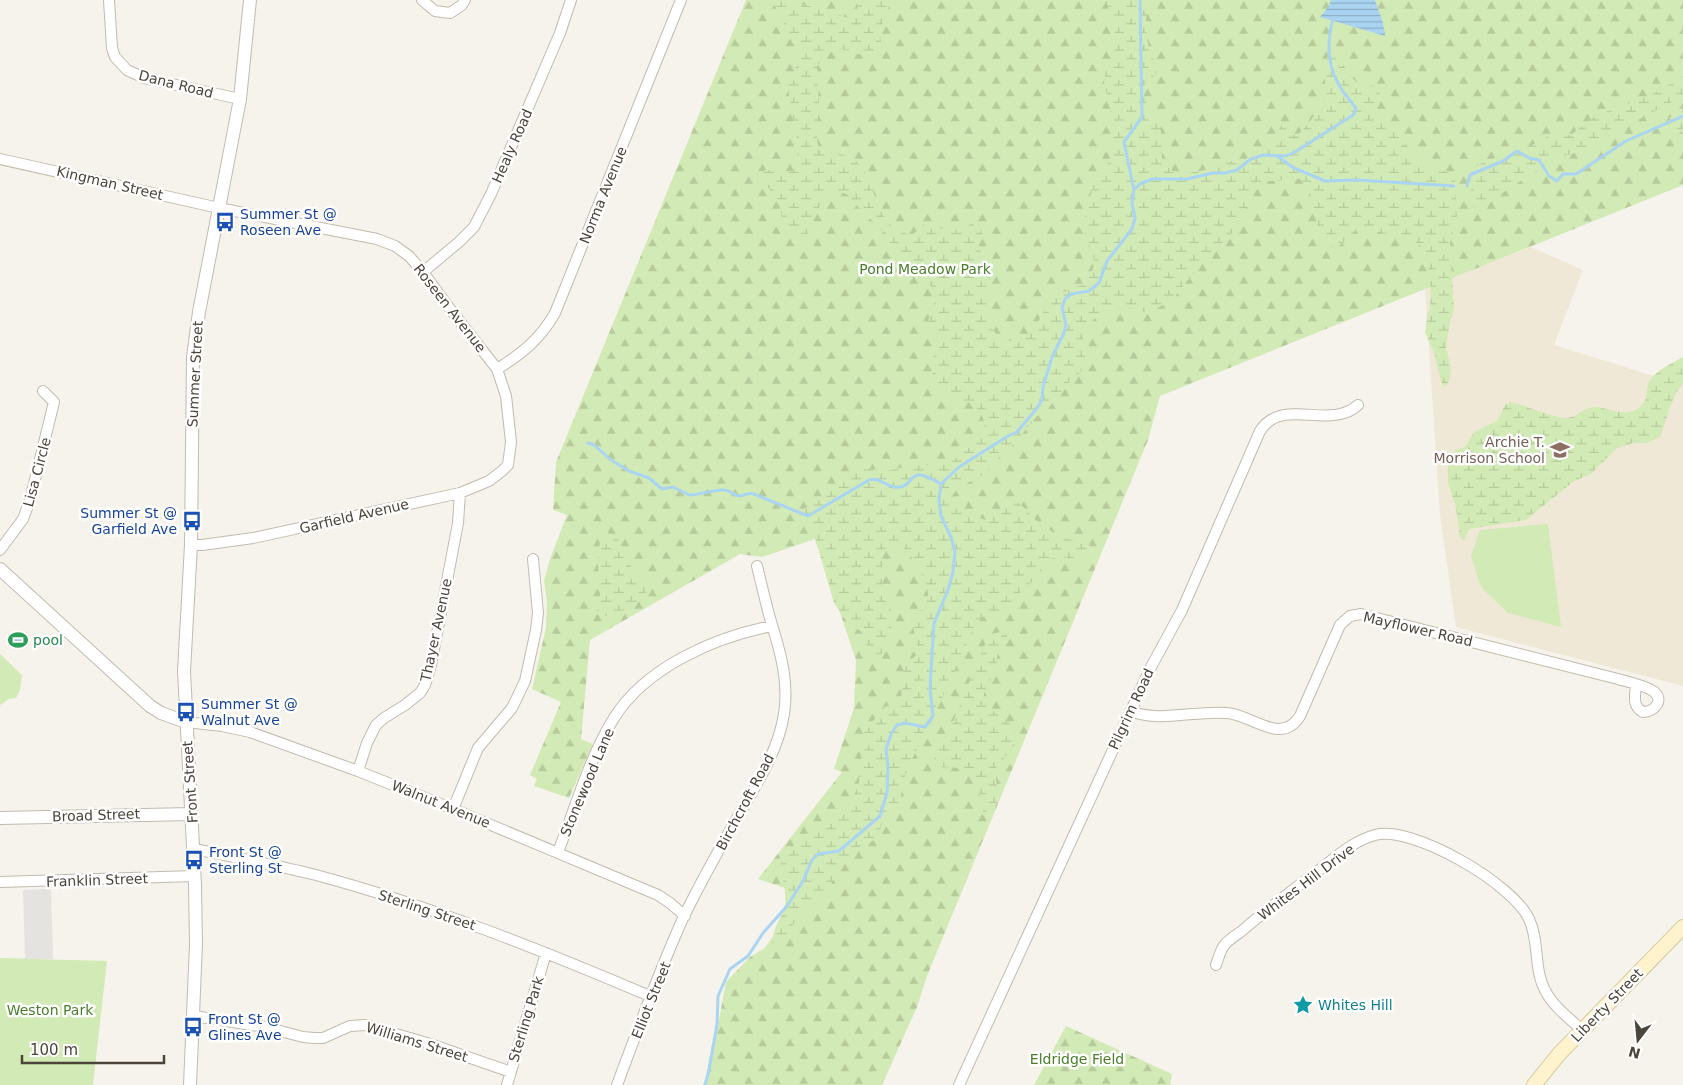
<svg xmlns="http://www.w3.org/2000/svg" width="1683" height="1085" font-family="'DejaVu Sans',sans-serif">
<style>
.education{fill:#efe8d6}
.forest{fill:url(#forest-firs)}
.wetland{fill:url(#wetland-marsh)}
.park{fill:#d2eab5}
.parking{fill:#e5e3e0}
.water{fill:url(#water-rules)}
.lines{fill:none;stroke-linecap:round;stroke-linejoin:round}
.stream{stroke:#a9d4f2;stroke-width:3}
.minor-casing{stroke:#c2bbae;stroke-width:12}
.tertiary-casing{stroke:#c2bbae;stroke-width:14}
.secondary-casing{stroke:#d6c79b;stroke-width:16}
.minor{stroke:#fff;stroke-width:10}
.tertiary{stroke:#fff;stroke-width:12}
.secondary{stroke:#fff3cd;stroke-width:14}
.labels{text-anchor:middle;stroke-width:5;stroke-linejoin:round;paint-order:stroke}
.street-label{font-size:14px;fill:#4b4439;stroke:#fff}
.transit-label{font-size:14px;fill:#164399;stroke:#fff;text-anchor:start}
.park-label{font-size:14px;fill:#4a7f2a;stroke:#fff}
.education-label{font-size:14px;fill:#785e54;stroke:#fff;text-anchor:end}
.leisure-label{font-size:14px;fill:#27864d;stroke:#fff;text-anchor:start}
.culture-label{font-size:14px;fill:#0d838f;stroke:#fff;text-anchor:start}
</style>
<defs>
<pattern id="forest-firs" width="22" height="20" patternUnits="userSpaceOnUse" patternTransform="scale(1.25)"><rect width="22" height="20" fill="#d2eab5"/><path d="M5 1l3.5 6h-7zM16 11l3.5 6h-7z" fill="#b6ca9c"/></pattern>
<pattern id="wetland-marsh" width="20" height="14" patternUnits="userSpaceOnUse" patternTransform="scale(1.25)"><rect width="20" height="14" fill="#d2eab5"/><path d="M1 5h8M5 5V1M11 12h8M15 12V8" fill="none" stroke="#b6ca9c"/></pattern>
<pattern id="water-rules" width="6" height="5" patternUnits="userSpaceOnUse" patternTransform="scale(1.25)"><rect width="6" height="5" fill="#a9d4f2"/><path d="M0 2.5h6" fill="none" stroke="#8caec5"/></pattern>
</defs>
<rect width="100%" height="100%" fill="#f6f3ec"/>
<!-- education -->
<path class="education" d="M1531,247L1583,270L1554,345L1683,385V686L1456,627L1440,515L1425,288Z"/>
<!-- forest -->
<path class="forest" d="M746,0H1683V185L1160,396L1148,440L927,976L917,1007L882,1085H703L707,1076L709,1059L717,1030L726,982L750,957L765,948L802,894L758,879L842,772L834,769L854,708L856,660L815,539L762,557L740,554L590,640L581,739L593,744L569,798L534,786L537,779L530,775L561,702L532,689L546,628L547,601L544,581L550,559L567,515L553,510L556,462Z
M1066,1026L1172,1074L1170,1085H1034Z"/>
<!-- wetland -->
<path class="wetland" d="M772,0H793L798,5L824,7L844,17L853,18L857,12L858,0H892C888,9 882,21 881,31C880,43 885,54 872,60L854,52L839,49L825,55L817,66L819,104L817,141L820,151C832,153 842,152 853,159C879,176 870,226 911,235L919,230L924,223C934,226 945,231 956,230C966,229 966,223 979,223L982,234L978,247C982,254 988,263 990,272C990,278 988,285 987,291C985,313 988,325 1002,342L1023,339L1035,327L1050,301L1058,294L1082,285L1091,275L1094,264L1093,252L1086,239L1083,223L1095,180L1107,165L1113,149V123L1104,81L1106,69L1115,51V33L1106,0H1149C1144,15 1146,41 1151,56C1153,59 1156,62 1159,65C1157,74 1153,78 1145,83L1144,98L1161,131L1162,159L1167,167L1175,172L1188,173L1211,169L1219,167L1225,162L1242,160L1260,154L1273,144L1276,133L1282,125L1290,129L1291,136L1300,133L1323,105L1325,93V63L1327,57C1330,57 1333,57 1335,58C1350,66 1353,92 1373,85L1379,88L1380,94L1374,115L1380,121L1390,123L1418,161L1455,175L1457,222L1450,242L1454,309L1450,322L1446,348L1451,368L1450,376L1448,384L1444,387L1441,381L1434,353L1425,332L1427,317L1430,307L1431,292L1427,256L1421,246L1410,238L1358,228L1338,247H1331L1317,224L1309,188L1300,179L1288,177L1279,181H1262L1255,186L1244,213L1232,233L1199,266L1173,299L1154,310L1145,312L1125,307L1111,309L1095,318L1083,334L1086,362L1081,372L1067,384L1047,410L1037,416L1014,444L1003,452L988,472L957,489L953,495L955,507L964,514L987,520L1000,514L1010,499C1025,505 1026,511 1037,521C1053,534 1071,541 1091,546L1092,551L1083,560L1062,557L1048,559L1041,568L1037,579L1023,588L1009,610L982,617L973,630L934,716L911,761L903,782L901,797L896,806L883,820L878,837L871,842L864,844L852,853L839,869L827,892L799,916L779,946L773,950C771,941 774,929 779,920C780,917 783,914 784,910C790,889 775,869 785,850C816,838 850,815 859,782C860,776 857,772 858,766C859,759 865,753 865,745C865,741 863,736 864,733C868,722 881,716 885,706L894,707L900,704L904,676L902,661L913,658L919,653L910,614L914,611L924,610C925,605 928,599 928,594C927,576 914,560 903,547L887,546L882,554V597L890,606L892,620L890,637L884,651L879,656L872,652L866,644L862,632L847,622L834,603L815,538L809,524L803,517V509L813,505L848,478L862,469L892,470L898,468L950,463L981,438L985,430L983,418L977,408L968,402L955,400L935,386C933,376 930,368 933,358C934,353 938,351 939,347C943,337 933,329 926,324L934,308L935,300L933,289L918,269L893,248L886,234L860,209L848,195L838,191L827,194L814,215L813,228L807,233L787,235L782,218L779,201L768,188L763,177L764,170L793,172L797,163L798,145L788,88L798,61L799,47L785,26Z
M1683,76V96L1617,131L1586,150L1553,159L1483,206L1475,209L1471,205V173L1473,168L1485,161L1530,146L1549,136L1571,135L1595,116L1651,95Z
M1683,111V133L1665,120Z
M1683,357V384C1671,395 1667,421 1660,437L1646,443H1633L1617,448L1591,474L1574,481L1526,520L1469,529L1464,540L1460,538L1456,507L1448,483V465L1452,454L1456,450L1465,447L1474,432L1497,421L1505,405L1511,402C1527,406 1553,418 1567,418C1577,417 1585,406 1596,407C1611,408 1626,419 1640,407C1649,400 1645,391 1649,382C1655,371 1672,363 1683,357Z
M606,532L618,539L632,568L643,581L646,592C641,599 625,617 616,617C609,617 602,615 595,614C605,595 597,576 598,556C599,549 600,543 601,536Z
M1000,632L1007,635L1005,644L998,651L995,670L984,693V700L992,710L1014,727C1016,750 1009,752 996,768C995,786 1002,801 991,816H985C976,797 984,775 957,768C950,766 944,769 934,766V758L949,732L984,646L992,634Z"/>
<!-- park -->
<path class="park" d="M1548,524L1561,627L1508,613L1481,587L1471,556L1480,530Z
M0,654L22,675L20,690L16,698L9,699L0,705Z
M0,958L107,961L93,1085H0Z"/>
<!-- parking -->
<path class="parking" d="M51,889L53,959H25L23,890Z"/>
<!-- water -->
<path class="water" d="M1331,0H1375L1383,23L1385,36L1320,17L1329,6Z
M15,631L28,643L21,649L8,638Z"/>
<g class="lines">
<!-- stream -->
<path class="stream" d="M1277,156L1294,168L1325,181L1357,180L1454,186
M1467,186L1470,175L1503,161L1517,151L1529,158L1539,160L1549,176L1557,181L1563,174H1576L1626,141L1683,116
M1134,190L1124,142L1142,117L1140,0
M588,443L594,445L611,460L629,471L649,478L662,489L673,487L689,495C700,495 714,489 724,490C730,490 733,495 739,496C745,496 748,492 754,494L808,516L869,480C880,477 883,485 894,487C918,490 903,461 941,484
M705,1085L709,1070L717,1024L718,996L730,969L748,956L763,933L787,906L803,881L812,860L818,854L839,851L880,816L887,793L888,765L886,749L891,734L897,725L905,723L925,727L933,716L930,688L934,623L948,590L953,572L955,552L951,537L941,516L939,499L941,484L959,467L1008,436L1017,432L1037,408L1042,400L1043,387L1052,357L1064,333L1066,325L1062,308L1065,299L1071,294L1089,291L1099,283L1107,261L1132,229L1135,218L1132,203L1134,190L1140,184L1152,179H1187L1213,173H1225L1237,170L1251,159L1263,155L1286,156L1295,152L1353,115L1356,109C1353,103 1348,98 1344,93C1327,68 1326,47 1333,18"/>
<defs>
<path id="minor" d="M109,0L112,48L115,57L127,70L144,78L240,99
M422,0L435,11L450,13L462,5L465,0
M0,159L219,208L377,239L395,246L409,256L423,272L447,305L497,369L506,396L511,442L508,465L502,471L489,481L460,493L253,538L202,545H191
M423,272L459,242L474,227L491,194L560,33L571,0
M497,369C522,354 541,338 555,313L681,0
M0,550L23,519L30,500L54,402L43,391
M1131,711C1158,723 1197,710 1227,713C1253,715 1281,746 1300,716L1340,625L1350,616L1361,614L1618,679C1628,682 1644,685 1653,691C1665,699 1655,712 1643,712C1632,706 1635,696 1636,685
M186,722L222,726L250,732L358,771L453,809L658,895L670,903L685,916
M358,771L367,743L376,725L384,718L405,705L420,693L425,685L431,665L458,523L460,493
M453,809L478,748L512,708L525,681L536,630L538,613L533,559
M194,849C235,857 276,865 316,875C431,906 542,950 652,997
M558,852C575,809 589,758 614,718C646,667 715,637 772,626
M0,882L195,876
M1216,965C1218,959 1220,952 1223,947C1227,940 1237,935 1243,930C1266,910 1290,892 1314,874C1333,860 1352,841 1375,835C1413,825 1513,884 1529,919C1540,942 1533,970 1546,992C1554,1007 1570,1019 1582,1030
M194,1016L265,1027L303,1037L314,1038H323L350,1026L366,1025L430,1044L511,1072
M507,1085L546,953
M617,1085C638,1029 659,971 684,916C700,884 718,851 736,820C755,786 778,753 784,714C789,683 781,654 772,625C766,605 762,586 757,566
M959,1085L1151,667L1182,610L1260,431C1282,396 1330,431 1358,405"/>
<path id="tertiary" d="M0,569L150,706L161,713L186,722
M0,818L192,814
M190,1085L196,944L195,885L184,671L191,545L193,357L199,312L240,99L250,0"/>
<path id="secondary" d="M1534,1085L1559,1054L1683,927"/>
</defs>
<!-- minor casing -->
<use href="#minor" class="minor-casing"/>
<!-- tertiary casing -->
<use href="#tertiary" class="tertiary-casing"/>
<!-- secondary casing -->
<use href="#secondary" class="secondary-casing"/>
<!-- minor -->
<use href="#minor" class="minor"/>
<!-- tertiary -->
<use href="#tertiary" class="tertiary"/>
<!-- secondary -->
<use href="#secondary" class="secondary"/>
</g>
<!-- icons -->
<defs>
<symbol id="bus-bare" viewBox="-9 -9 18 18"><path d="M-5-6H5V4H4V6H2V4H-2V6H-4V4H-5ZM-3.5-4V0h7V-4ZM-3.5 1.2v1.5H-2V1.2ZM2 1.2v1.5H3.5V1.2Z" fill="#1a4fb4" stroke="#fff" stroke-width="2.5" paint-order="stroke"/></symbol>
<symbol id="school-bare" viewBox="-9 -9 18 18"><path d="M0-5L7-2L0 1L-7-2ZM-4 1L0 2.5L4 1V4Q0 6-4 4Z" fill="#8d6e63" stroke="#fff" stroke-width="2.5" paint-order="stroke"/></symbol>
<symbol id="stadium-bare" viewBox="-9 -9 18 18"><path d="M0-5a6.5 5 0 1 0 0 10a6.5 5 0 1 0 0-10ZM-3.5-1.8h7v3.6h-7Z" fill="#2e9e5b" stroke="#fff" stroke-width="2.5" paint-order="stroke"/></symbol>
<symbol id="sight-bare" viewBox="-9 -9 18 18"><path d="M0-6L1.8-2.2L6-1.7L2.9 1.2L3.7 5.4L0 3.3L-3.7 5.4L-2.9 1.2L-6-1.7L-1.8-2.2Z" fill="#0f9aa8" stroke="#fff" stroke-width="2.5" paint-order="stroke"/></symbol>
</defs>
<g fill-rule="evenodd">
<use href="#bus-bare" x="211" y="208" width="28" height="28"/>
<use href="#school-bare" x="1546" y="436" width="28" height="28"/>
<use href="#bus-bare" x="178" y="507" width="28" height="28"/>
<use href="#stadium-bare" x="4" y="626" width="28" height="28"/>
<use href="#bus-bare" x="172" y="698" width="28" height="28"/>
<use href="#bus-bare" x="180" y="846" width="28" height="28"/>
<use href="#sight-bare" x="1289" y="991" width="28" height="28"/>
<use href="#bus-bare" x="179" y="1013" width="28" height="28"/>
</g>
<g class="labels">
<!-- street labels -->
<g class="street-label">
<text transform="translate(176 84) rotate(14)" y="5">Dana Road</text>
<text transform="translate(512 146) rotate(-66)" y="5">Healy Road</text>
<text transform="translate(110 183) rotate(13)" y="5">Kingman Street</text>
<text transform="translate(603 195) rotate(-68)" y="5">Norma Avenue</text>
<text transform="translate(450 308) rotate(52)" y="5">Roseen Avenue</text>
<text transform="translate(195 374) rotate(-87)" y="5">Summer Street</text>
<text transform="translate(37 472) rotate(-75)" y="5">Lisa Circle</text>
<text transform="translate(354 516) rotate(-13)" y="5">Garfield Avenue</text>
<text transform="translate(1418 629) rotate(13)" y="5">Mayflower Road</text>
<text transform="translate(436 630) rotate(-78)" y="5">Thayer Avenue</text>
<text transform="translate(1131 709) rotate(-65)" y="5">Pilgrim Road</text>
<text transform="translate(190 782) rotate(-94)" y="5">Front Street</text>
<text transform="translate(587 782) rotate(-67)" y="5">Stonewood Lane</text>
<text transform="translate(745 802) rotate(-62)" y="5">Birchcroft Road</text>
<text transform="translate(441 804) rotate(22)" y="5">Walnut Avenue</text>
<text transform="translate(96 815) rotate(-2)" y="5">Broad Street</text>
<text transform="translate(97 880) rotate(-2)" y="5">Franklin Street</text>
<text transform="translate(1306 882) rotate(-37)" y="5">Whites Hill Drive</text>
<text transform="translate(427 910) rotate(18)" y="5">Sterling Street</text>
<text transform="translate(651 1000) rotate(-68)" y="5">Elliot Street</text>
<text transform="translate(1607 1005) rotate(-46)" y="5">Liberty Street</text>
<text transform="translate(526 1019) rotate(-73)" y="5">Sterling Park</text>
<text transform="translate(417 1042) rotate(17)" y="5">Williams Street</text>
</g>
<!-- transit labels -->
<g class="transit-label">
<text x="240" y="219">Summer St @<tspan x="240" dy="16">Roseen Ave</tspan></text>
<text x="177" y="518" text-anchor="end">Summer St @<tspan x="177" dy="16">Garfield Ave</tspan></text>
<text x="201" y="709">Summer St @<tspan x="201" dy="16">Walnut Ave</tspan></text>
<text x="209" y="857">Front St @<tspan x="209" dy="16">Sterling St</tspan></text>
<text x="208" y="1024">Front St @<tspan x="208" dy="16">Glines Ave</tspan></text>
</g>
<!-- park labels -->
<g class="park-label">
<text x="925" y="274">Pond Meadow Park</text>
<text x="50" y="1015">Weston Park</text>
<text x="1077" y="1064">Eldridge Field</text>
</g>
<!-- education labels -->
<g class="education-label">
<text x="1545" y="447">Archie T.<tspan x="1545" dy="16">Morrison School</tspan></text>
</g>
<!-- leisure labels -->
<g class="leisure-label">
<text x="33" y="645">pool</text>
</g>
<!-- culture labels -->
<g class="culture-label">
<text x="1318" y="1010">Whites Hill</text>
</g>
</g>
<!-- north arrow -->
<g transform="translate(1638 1040) rotate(196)" stroke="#ffffff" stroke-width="4" paint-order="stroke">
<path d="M0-4L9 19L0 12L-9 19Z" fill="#4b4439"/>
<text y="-8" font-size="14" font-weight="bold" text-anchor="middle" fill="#4b4439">N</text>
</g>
<!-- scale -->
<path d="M22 1055v8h142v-8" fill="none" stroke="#4b4439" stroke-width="2.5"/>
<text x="30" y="1055" font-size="15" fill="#4b4439" stroke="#ffffff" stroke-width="4" paint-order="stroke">100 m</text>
</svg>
